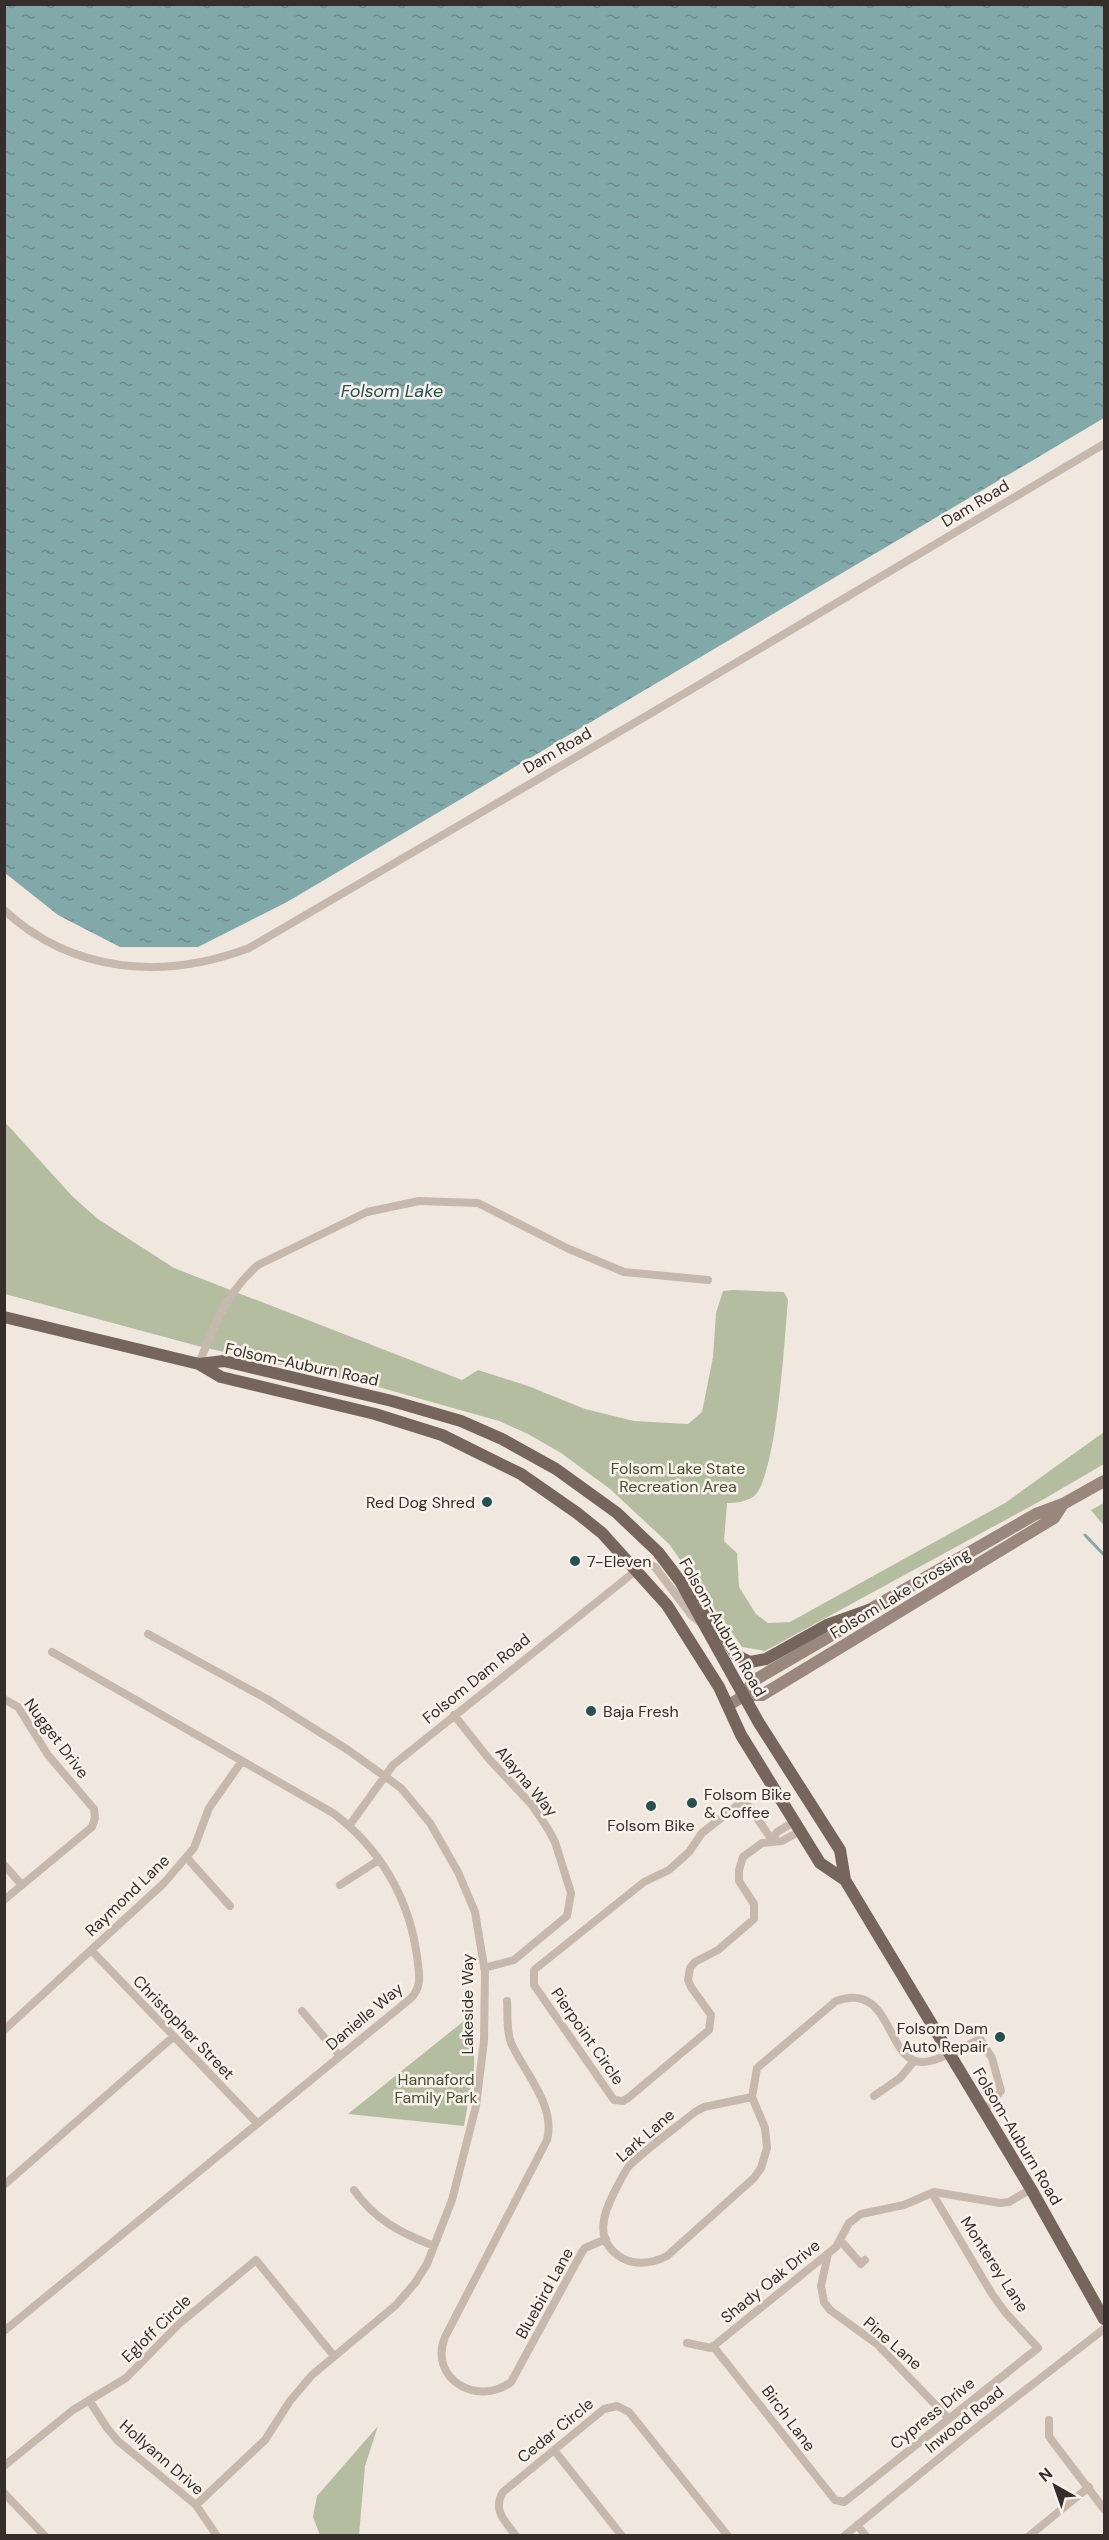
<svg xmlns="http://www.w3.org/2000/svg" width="1109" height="2540" font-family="'DM Sans',sans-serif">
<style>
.park{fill:#b5bda1}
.water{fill:url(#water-ripples)}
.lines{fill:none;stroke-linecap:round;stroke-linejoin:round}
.stream{stroke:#82a9aa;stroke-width:3}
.street{stroke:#c7b8ad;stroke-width:8}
.secondary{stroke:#9a887e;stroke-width:12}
.primary{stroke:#76655d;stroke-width:12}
.poi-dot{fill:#255153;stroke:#f8f2eb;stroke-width:2}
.labels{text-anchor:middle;stroke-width:5;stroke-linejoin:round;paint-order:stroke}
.street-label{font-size:16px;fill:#362e2a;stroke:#f8f2eb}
.park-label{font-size:16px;fill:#465131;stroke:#f8f2eb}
.poi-label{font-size:16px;fill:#362e2a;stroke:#f8f2eb;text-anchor:start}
.water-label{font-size:18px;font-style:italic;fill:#255153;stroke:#f8f2eb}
</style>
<defs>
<pattern id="water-ripples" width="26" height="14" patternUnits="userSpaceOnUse" patternTransform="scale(1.5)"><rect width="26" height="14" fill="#82a9aa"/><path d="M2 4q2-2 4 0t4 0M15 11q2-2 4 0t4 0" fill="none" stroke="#6b8a8b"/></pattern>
</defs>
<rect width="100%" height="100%" fill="#f0e8df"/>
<!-- park -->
<path class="park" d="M4,1121L73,1197L98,1219L174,1268L462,1380L478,1370L528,1386L585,1409L634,1421L688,1424L702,1412L713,1357L716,1313L723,1291L733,1290L784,1292L788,1300C785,1333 777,1480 753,1497C745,1502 736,1503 727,1503L724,1541L737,1553L739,1587L756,1614L768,1623L790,1622L1005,1503L1104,1432V1464L1044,1499L765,1651L742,1647L669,1544L610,1489L561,1453L528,1434L499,1421L382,1388L198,1346L5,1294Z
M1104,1503V1526L1091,1510Z
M475,2012L474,2069L464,2126L348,2114Z
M378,2426L365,2466L359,2535H320L313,2517L317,2496Z"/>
<!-- water -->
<path class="water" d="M4,5H1104V418L287,902L198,947H120L58,915L5,873Z"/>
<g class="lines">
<!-- stream -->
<path class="stream" d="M1085,1535L1104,1555"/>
<!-- street -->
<path class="street" d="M4,910C73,974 165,980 249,948L648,715L1104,444
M199,1364C213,1327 227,1292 258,1265L367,1212L419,1201L478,1203L569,1249L624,1272L708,1280
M148,1634L267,1699L348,1750L401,1788L430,1823L458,1872L475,1912L485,1972L484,2041L476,2106L452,2200L427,2264L415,2283L396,2305L312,2375L290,2401L265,2440L196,2505
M4,1699L18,1707L48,1755L94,1809L95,1818L92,1827L4,1900
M454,1715L489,1759L532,1805L548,1829L555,1842L571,1893L567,1916L514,1960L484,1968
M349,1826L393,1765L643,1565L648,1564L655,1567L692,1616L702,1624
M772,1840L748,1805H738L702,1833L689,1852L669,1870L644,1882L534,1970V1985L614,2100L623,2101L628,2098L709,2030L711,2015L691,1987L688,1980L690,1968L695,1962L718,1950L754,1919V1904L739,1881V1870L743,1857L762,1843L782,1841L802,1830
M772,1840L777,1832L796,1821
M187,1858L230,1906
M4,1865L22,1885
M340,1885L379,1860
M91,1950L257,2123
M507,2001C508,2015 506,2030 511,2043C525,2074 556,2105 547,2140L445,2337C428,2379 478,2407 511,2382L582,2252L585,2248L606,2239
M302,2011L340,2056
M4,2030L164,1883L194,1848L209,1808L242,1761
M874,2096L900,2078L914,2061
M752,2097L704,2107L695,2112C674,2129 650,2146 630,2165C624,2172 620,2181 616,2189C603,2213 593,2241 622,2258C637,2266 653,2263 667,2256L754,2178L761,2168L767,2148L765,2128L752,2097L757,2068L836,2001C894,1980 885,2065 924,2062C940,2061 965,2046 980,2039L992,2058L1001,2091L984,2111
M4,2185L173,2037
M354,2190C375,2220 401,2233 434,2246
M840,2240L861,2264L865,2260
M828,2254L821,2286L824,2302L830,2310L877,2344L949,2419
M4,2331L410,1999C423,1987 419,1973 417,1956C409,1898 380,1848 333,1813L52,1652
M687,2343L711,2348L836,2247L849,2223L861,2214L904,2205L934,2192L1000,2203L1009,2202L1031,2189
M713,2346L835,2500L844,2502L848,2499L1038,2348L1005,2312L992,2294L932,2193
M89,2400L107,2428L118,2441L196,2505L217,2536
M1049,2420V2436L1053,2442L1104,2509
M554,2450L622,2536
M4,2466L73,2410L126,2378L179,2324L256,2260L334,2356
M4,2493L45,2536
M857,2525L866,2536
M516,2536C505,2521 492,2510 503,2492L604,2409L617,2406L629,2412L728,2536
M844,2536L975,2429L1104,2329
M1029,2536L1089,2487"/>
<!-- secondary -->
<path class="secondary" d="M745,1695L753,1681L849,1625L869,1610L1036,1514L1063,1504L1104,1481
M729,1705L745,1695H762L1054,1518L1063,1504"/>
<!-- primary -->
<path class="primary" d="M4,1317L199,1364L221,1377L375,1414L442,1435L521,1474L577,1513L602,1533L667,1605L719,1687L741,1735L820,1863L845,1880
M199,1364L224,1361L392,1401L461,1421L502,1439L556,1469L617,1513L658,1552L680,1581L759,1723L840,1850L845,1880L1031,2189L1104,2319
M693,1601L709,1611L736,1655L750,1662L766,1659L827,1625L869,1610"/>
</g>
<!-- markers -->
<g class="poi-dot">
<circle cx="487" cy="1502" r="6"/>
<circle cx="575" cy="1561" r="6"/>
<circle cx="591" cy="1711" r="6"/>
<circle cx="692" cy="1803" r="6"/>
<circle cx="651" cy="1806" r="6"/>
<circle cx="1000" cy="2037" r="6"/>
</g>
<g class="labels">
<!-- street labels -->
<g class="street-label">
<text transform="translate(975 503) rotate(-31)" y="6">Dam Road</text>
<text transform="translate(557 750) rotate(-30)" y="6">Dam Road</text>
<text transform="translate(302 1364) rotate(12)" y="6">Folsom-Auburn Road</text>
<text transform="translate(900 1593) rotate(-31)" y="6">Folsom Lake Crossing</text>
<text transform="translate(723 1627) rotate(60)" y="6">Folsom-Auburn Road</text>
<text transform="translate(476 1678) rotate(-39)" y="6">Folsom Dam Road</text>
<text transform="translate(57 1738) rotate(53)" y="6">Nugget Drive</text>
<text transform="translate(527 1781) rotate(50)" y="6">Alayna Way</text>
<text transform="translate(127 1895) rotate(-44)" y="6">Raymond Lane</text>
<text transform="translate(467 2004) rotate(-90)" y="6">Lakeside Way</text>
<text transform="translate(364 2016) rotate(-40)" y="6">Danielle Way</text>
<text transform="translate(184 2027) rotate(46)" y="6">Christopher Street</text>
<text transform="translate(588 2036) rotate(55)" y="6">Pierpoint Circle</text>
<text transform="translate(645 2135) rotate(-41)" y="6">Lark Lane</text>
<text transform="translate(1018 2136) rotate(59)" y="6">Folsom-Auburn Road</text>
<text transform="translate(995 2264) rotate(57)" y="6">Monterey Lane</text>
<text transform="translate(770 2281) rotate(-39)" y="6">Shady Oak Drive</text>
<text transform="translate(544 2293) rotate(-61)" y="6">Bluebird Lane</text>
<text transform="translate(156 2328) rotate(-44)" y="6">Egloff Circle</text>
<text transform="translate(893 2343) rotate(41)" y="6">Pine Lane</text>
<text transform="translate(932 2413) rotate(-39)" y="6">Cypress Drive</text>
<text transform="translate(789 2418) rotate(53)" y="6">Birch Lane</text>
<text transform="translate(964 2419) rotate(-39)" y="6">Inwood Road</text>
<text transform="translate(555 2430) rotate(-39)" y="6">Cedar Circle</text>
<text transform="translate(162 2457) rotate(41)" y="6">Hollyann Drive</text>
</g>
<!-- park labels -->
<g class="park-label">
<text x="678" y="1474">Folsom Lake State<tspan x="678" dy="18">Recreation Area</tspan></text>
<text x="436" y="2085">Hannaford<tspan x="436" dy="18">Family Park</tspan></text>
</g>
<!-- poi labels -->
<g class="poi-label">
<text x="475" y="1508" text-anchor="end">Red Dog Shred</text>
<text x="587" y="1567">7-Eleven</text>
<text x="603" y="1717">Baja Fresh</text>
<text x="704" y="1800">Folsom Bike<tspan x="704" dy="18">&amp; Coffee</tspan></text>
<text x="651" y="1831" text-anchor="middle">Folsom Bike</text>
<text x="988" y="2034" text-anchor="end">Folsom Dam<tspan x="988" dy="18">Auto Repair</tspan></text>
</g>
<!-- water labels -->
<g class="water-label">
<text x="392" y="397">Folsom Lake</text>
</g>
</g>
<!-- border -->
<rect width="1109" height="2540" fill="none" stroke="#362e2a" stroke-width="12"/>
<!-- north arrow -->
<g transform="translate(1055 2486) rotate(320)" stroke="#f8f2eb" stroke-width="4.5" paint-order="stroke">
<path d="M0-4.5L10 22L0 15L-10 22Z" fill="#362e2a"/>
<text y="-9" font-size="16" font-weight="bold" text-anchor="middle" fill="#362e2a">N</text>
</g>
</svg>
